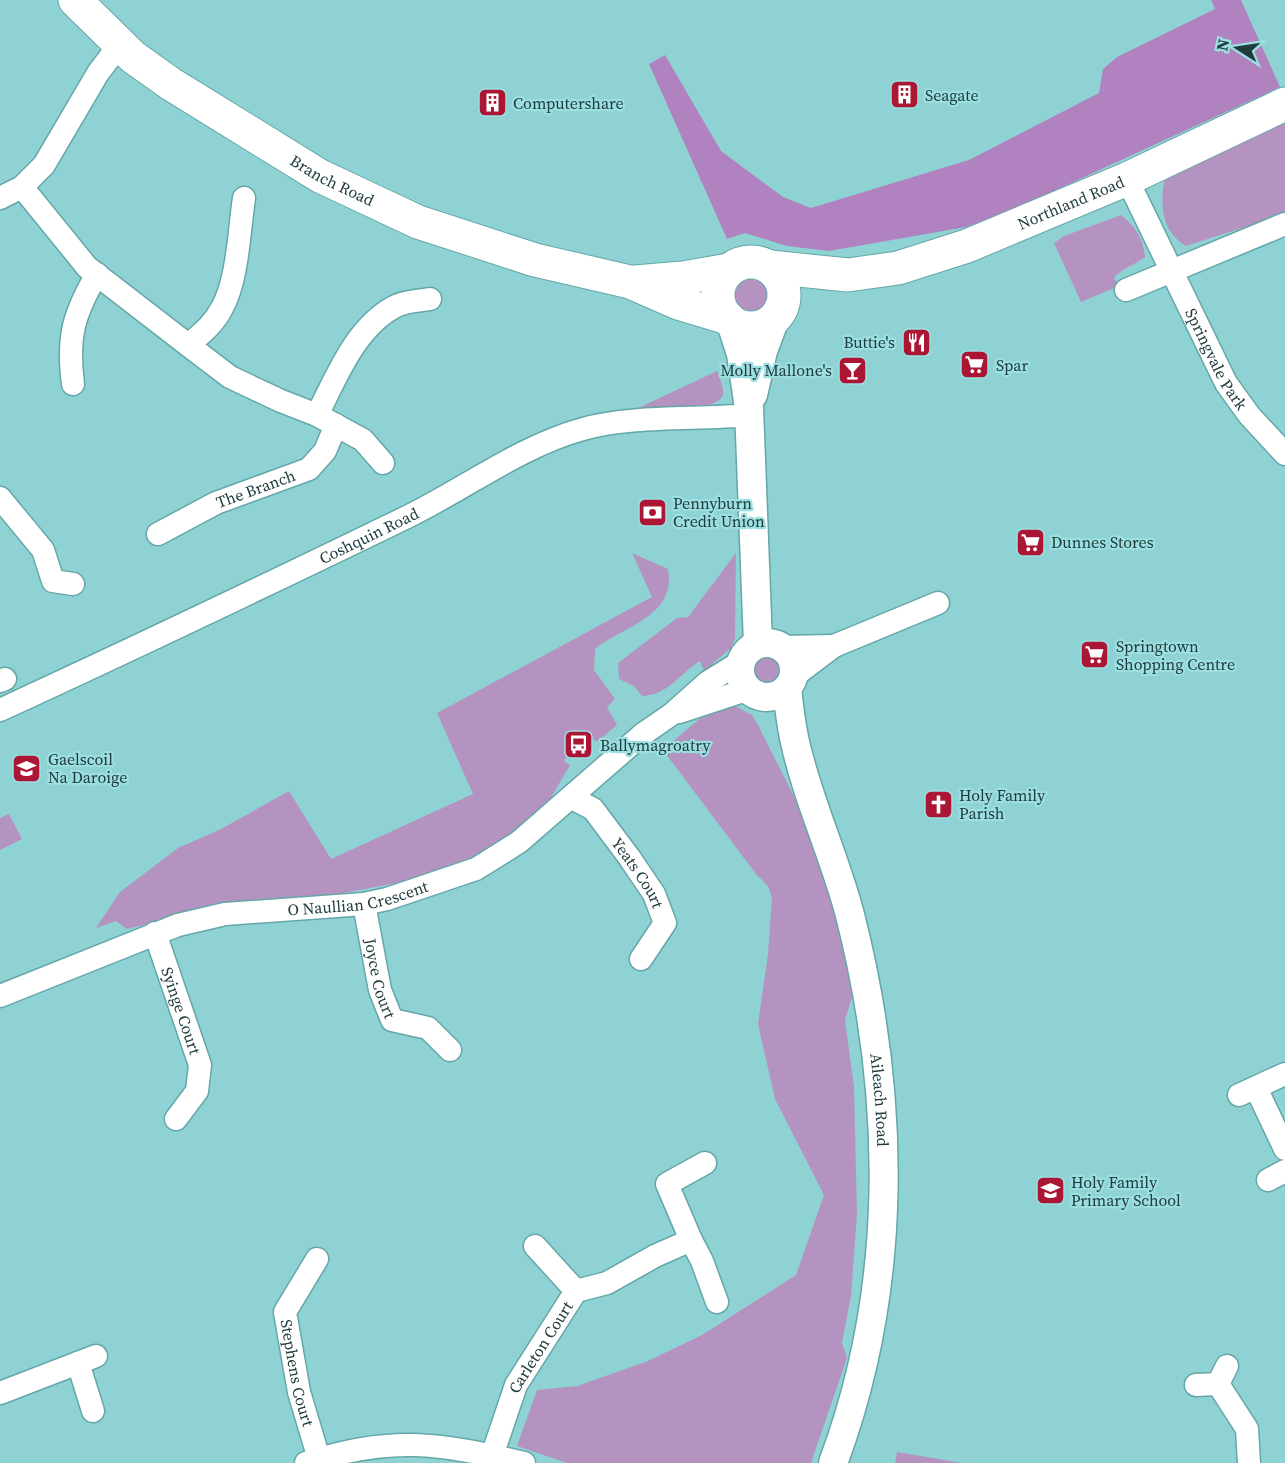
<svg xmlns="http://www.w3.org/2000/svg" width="1285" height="1463" font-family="'Source Serif 4',serif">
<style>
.green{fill:#b593c0}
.forest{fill:#b182c0}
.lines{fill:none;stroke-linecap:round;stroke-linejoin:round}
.minor-casing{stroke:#65a7a9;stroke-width:25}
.tertiary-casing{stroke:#65a7a9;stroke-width:31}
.secondary-casing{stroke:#65a7a9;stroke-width:35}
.minor{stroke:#fff;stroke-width:22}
.tertiary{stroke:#fff;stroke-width:28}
.secondary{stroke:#fff;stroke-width:33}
.labels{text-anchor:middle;stroke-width:4.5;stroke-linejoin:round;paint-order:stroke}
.poi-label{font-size:16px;fill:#213c3d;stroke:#9cdfe1;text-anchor:start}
.street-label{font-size:16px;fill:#213c3d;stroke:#9cdfe1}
</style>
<rect width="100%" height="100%" fill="#8fd2d4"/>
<!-- green -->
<path class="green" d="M1285,116V214L1186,246C1160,230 1160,203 1165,176Z
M1121,215C1136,227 1143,238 1145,257C1135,265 1122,268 1114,278L1119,286L1081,302L1054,243L1064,236Z
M731 295a19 19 0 1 1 38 0a19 19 0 1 1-38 0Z
M717,371C719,377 724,388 723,394C721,413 649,410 634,410Z
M632,553L668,569C677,617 621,627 595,649L594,670L615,699L607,707L617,725L598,741L579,737L564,761L570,765L546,806L476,860L468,859L402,882L339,894L257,900L215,907L127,929L116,921L96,928L120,892L178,848L221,829L289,791L331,859L473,794L437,713L652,597Z
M736,553L735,638L731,648L704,671L700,661C680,673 669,695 642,696L634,686L619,679L618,663L677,618L688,617Z
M748 669a19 19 0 1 1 38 0a19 19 0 1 1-38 0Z
M733,705L752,715L758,725L804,816L832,902L853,994L845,1020L854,1087L857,1214L851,1296L842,1343L847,1358L811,1463H567L517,1446L537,1390L577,1386L648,1361L702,1335L796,1275L824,1195L775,1099L758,1024L768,954L772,898L768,886L756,874L663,750L705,714Z
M9,814L22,839L0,850V818Z
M897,1452L962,1463H895Z"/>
<!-- forest -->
<path class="forest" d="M1211,0H1241L1280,87L1021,206L966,227L829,251L787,246L745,233L727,239L649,64L665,55L721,151L783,197L811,208L969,160L1099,93L1103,69L1117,57L1215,9Z"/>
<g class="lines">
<defs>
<g id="minor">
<path id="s1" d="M1127,179L1226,383L1249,415L1285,454"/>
<path d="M22,187L87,267L188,345L230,377L281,401L317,415L363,440L383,463"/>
<path d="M0,198L22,187L44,165L98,73L120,44"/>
<path d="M1126,290L1285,224"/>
<path d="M188,345C201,334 214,324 222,308C238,279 239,231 244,198"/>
<path d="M73,384C67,338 73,315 97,274"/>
<path d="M317,415C336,378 355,328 394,307C404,301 419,301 430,299"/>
<path d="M0,498L43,550L53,581L73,584"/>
<path id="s2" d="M158,534L216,503L309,469L325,451L336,425"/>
<path d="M783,647L834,646"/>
<path d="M793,677L834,646L938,603"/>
<path d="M0,681L5,679"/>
<path id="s3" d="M0,710C137,647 273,582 409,516C466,488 521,446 583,429C632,415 698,420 749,415"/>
<path d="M679,712L749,689"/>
<path id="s4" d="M572,798L593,809L629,857L654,894L665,923L641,959"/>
<path id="s5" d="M364,904L380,990L392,1020L428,1028L450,1050"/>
<path id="s6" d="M155,933L200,1065L197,1091L176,1119"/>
<path id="s7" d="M0,996L178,925L225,914L364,904L387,899L476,869L519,842L643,734L672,714L708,682L742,661"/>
<path d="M1256,1088L1285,1149"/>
<path d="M1239,1095L1285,1074"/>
<path d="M1268,1180L1285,1171"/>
<path d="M691,1240L702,1261L717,1302"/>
<path d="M535,1246L576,1291"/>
<path id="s8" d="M317,1259L285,1312L299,1392L319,1459"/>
<path d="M78,1363L93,1411"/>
<path d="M1218,1384L1247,1429L1249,1463"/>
<path d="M1196,1385L1218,1384L1227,1366"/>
<path d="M0,1393L96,1356"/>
<path id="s9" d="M492,1456L516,1385L576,1291L607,1283L655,1256L691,1240L667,1184L705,1163"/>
<path d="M306,1463C391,1435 438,1443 524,1463"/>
</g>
<g id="tertiary">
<path d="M730,320L741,354L749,408L758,644"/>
<path d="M753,395L763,351L776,316"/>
<circle cx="767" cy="670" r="27"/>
<path id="s10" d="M787,689C789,706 791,725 795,742C808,801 835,857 850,915C896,1096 899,1287 833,1463"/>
</g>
<g id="secondary">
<path id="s11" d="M75,0L133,57L171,84L320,176L418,222L535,260L630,282L678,303L728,318"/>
<circle cx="751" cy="295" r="33"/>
<path id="s12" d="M770,267L848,275L898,268L967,246L1127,179L1285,104"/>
<path d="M635,282L683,278L729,270"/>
</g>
</defs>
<!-- minor casing -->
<use href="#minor" class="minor-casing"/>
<!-- tertiary casing -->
<use href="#tertiary" class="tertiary-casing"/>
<!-- secondary casing -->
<use href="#secondary" class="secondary-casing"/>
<!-- minor -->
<use href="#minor" class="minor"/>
<!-- tertiary -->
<use href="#tertiary" class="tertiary"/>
<!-- secondary -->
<use href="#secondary" class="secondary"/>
</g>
<!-- icons -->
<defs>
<symbol id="building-square" viewBox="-11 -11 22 22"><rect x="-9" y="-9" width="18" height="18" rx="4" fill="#ac1635" stroke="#9cdfe1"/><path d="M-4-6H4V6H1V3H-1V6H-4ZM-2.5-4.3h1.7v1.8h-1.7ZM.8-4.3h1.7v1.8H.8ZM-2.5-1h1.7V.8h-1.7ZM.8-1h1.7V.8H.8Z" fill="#fff"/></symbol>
<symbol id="restaurant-square" viewBox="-11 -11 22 22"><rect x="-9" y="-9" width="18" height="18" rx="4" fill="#ac1635" stroke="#9cdfe1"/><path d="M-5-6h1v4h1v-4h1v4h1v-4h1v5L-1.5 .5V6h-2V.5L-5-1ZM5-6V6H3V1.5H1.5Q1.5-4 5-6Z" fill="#fff"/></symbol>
<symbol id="supermarket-square" viewBox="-11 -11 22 22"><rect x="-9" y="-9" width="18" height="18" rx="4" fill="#ac1635" stroke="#9cdfe1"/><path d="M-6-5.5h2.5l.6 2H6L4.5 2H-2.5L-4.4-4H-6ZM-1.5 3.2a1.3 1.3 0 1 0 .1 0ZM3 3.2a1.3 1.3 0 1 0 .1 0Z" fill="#fff"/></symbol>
<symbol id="bar-square" viewBox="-11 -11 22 22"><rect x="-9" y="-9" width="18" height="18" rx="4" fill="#ac1635" stroke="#9cdfe1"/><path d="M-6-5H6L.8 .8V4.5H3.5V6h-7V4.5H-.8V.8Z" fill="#fff"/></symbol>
<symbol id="bank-square" viewBox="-11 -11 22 22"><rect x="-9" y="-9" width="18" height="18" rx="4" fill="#ac1635" stroke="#9cdfe1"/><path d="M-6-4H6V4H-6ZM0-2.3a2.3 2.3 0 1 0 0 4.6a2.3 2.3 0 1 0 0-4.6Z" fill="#fff"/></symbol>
<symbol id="bus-square" viewBox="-11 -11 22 22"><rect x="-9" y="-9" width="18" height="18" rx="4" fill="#ac1635" stroke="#9cdfe1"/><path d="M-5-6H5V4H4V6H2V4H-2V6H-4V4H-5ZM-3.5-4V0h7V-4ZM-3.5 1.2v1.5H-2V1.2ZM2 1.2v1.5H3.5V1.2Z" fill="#fff"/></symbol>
<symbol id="school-square" viewBox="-11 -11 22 22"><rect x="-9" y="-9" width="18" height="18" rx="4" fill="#ac1635" stroke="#9cdfe1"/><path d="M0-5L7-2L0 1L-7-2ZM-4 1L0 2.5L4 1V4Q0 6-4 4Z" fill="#fff"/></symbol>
<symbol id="church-square" viewBox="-11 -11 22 22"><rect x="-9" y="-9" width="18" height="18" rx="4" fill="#ac1635" stroke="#9cdfe1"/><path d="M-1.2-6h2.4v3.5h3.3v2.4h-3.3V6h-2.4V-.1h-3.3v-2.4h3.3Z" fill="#fff"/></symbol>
</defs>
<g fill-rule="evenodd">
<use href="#building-square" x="888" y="78" width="33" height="33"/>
<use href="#building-square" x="476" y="86" width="33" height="33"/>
<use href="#restaurant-square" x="900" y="326" width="33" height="33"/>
<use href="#supermarket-square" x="958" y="348" width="33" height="33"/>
<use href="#bar-square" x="836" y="354" width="33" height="33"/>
<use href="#bank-square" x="636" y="496" width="33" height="33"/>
<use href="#supermarket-square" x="1014" y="526" width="33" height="33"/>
<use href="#supermarket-square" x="1078" y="638" width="33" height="33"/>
<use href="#bus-square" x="562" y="728" width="33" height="33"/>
<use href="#school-square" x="10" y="752" width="33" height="33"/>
<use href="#church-square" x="922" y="788" width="33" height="33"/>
<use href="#school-square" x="1034" y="1174" width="33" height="33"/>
</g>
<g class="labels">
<!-- poi labels -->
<g class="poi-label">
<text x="925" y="101">Seagate</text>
<text x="513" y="109">Computershare</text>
<text x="895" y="348" text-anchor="end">Buttie's</text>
<text x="996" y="371">Spar</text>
<text x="832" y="376" text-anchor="end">Molly Mallone's</text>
<text x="673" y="509">Pennyburn<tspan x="673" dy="18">Credit Union</tspan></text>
<text x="1051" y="548">Dunnes Stores</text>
<text x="1116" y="652">Springtown<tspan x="1116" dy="18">Shopping Centre</tspan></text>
<text x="600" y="751">Ballymagroatry</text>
<text x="48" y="765">Gaelscoil<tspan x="48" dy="18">Na Daroige</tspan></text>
<text x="959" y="801">Holy Family<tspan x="959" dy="18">Parish</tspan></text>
<text x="1071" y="1188">Holy Family<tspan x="1071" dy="18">Primary School</tspan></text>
</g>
<!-- street labels -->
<g class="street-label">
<text dy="6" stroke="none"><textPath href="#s11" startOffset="316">Branch Road</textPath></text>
<text dy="6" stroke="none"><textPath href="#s12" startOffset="314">Northland Road</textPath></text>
<text dy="6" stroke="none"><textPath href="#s1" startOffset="201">Springvale Park</textPath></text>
<text dy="6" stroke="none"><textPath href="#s2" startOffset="108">The Branch</textPath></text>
<text dy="6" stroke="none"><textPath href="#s3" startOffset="408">Coshquin Road</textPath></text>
<text dy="6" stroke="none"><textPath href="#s4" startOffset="102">Yeats Court</textPath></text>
<text dy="6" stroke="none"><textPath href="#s7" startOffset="374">O Naullian Crescent</textPath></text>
<text dy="6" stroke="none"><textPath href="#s5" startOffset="76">Joyce Court</textPath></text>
<text dy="6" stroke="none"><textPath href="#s6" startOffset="82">Syinge Court</textPath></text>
<text dy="6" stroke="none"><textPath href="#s10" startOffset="423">Aileach Road</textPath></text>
<text dy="6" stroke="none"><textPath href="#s9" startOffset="120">Carleton Court</textPath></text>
<text dy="6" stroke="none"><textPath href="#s8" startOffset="124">Stephens Court</textPath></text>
</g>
</g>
<!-- north arrow -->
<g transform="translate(1237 48) rotate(282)" stroke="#9cdfe1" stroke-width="4.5" paint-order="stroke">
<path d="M0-4.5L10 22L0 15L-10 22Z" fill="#213c3d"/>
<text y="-9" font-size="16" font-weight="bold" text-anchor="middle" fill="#213c3d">N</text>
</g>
</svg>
